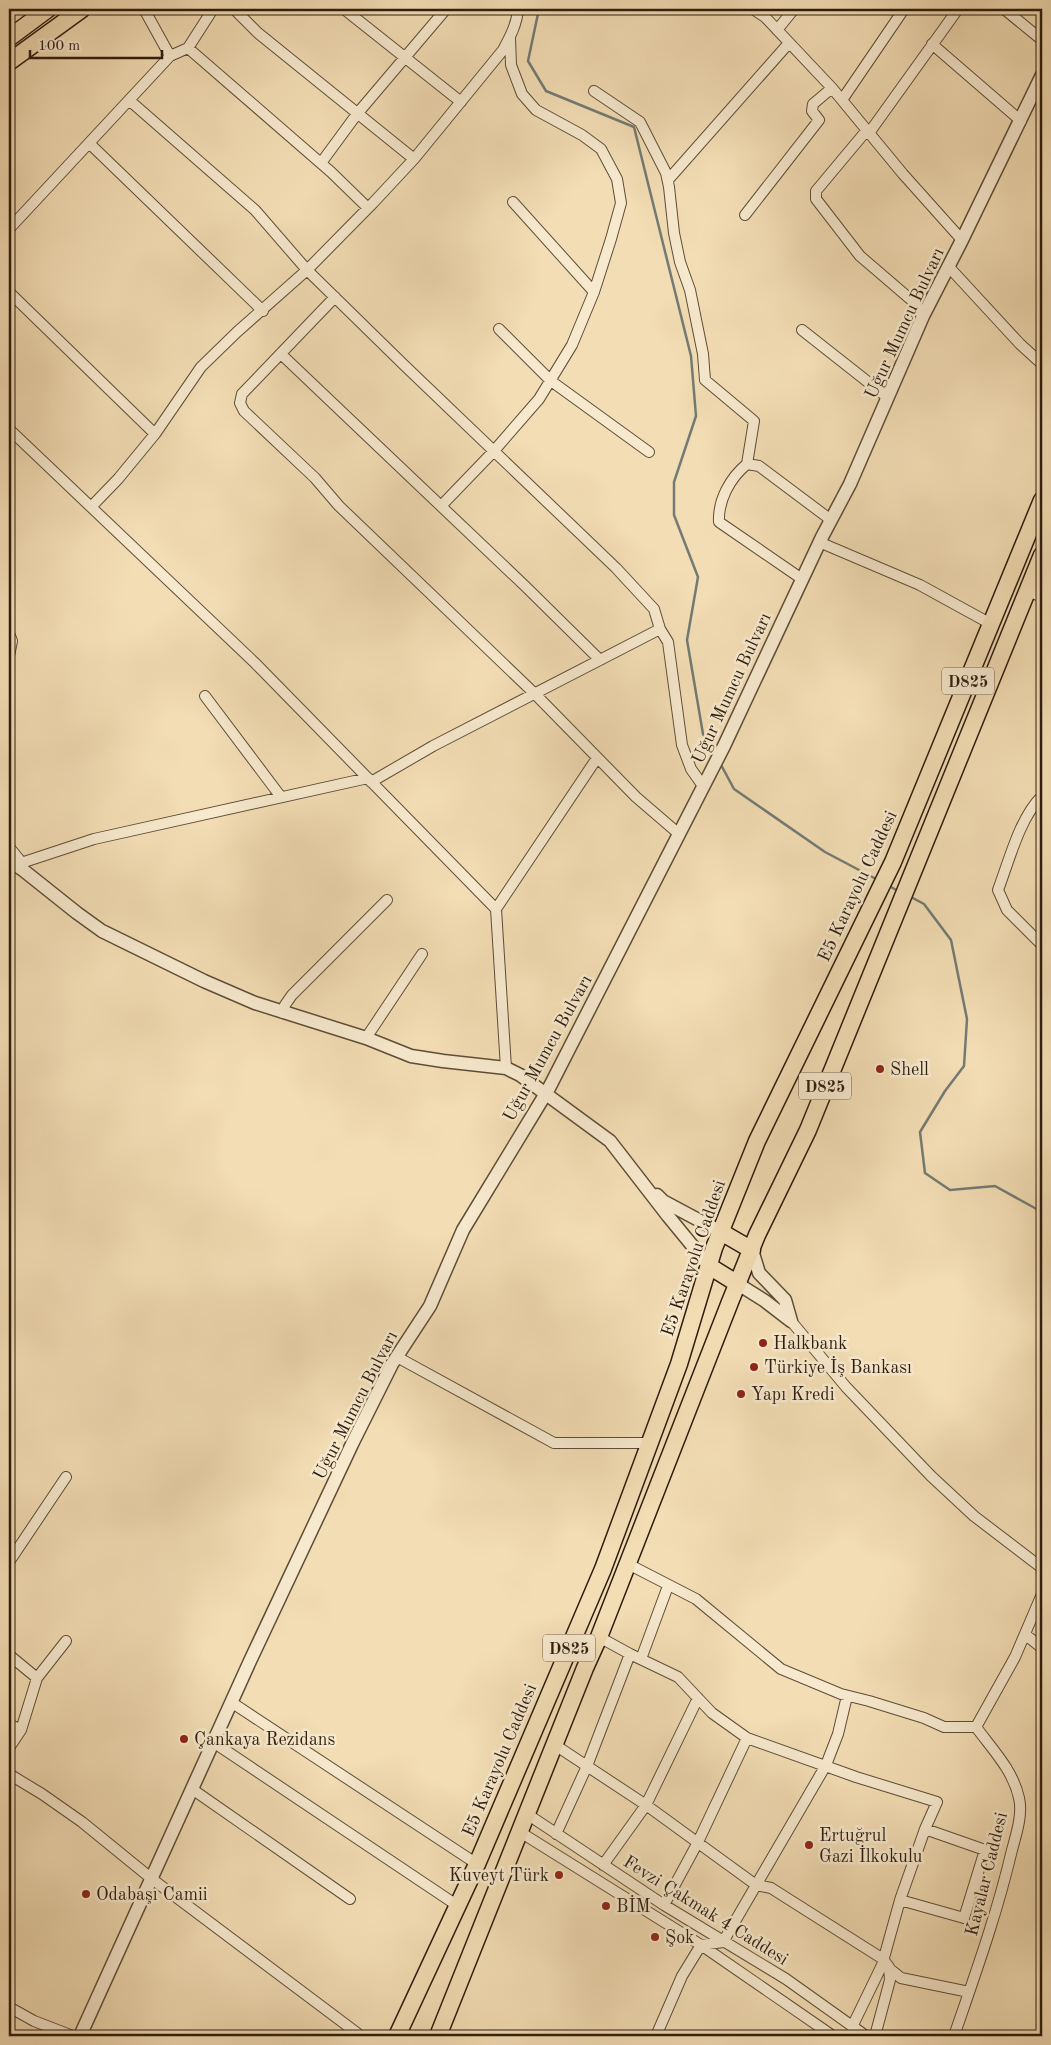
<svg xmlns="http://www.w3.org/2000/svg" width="1051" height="2045" font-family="'Old Standard TT',serif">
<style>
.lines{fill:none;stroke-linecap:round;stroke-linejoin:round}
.stream{stroke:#727b74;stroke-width:2.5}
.minor-casing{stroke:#5e4d38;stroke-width:12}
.tertiary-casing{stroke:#5e4d38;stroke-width:15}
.trunk-casing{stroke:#2d1d0f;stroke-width:19}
.minor{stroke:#f7e9ce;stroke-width:10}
.tertiary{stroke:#f7e9ce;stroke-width:12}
.trunk{stroke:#f3ddb4;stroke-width:16}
.poi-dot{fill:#8f2418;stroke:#f7e9ce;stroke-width:2}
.labels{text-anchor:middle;stroke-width:5;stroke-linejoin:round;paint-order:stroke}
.shield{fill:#f7e9ce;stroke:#6a5a48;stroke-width:1}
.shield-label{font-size:16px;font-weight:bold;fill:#2d1d0f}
.street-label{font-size:18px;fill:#2d1d0f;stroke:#f7e9ce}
.poi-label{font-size:18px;fill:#2d1d0f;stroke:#f7e9ce;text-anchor:start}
</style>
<rect width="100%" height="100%" fill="#f3ddb4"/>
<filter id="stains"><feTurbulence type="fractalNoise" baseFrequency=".004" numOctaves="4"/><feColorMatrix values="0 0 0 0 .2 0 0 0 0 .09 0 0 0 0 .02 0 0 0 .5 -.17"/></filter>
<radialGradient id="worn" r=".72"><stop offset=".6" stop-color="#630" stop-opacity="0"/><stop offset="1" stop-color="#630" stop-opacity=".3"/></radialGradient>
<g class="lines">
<!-- stream -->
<path class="stream" d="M539,9L528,61L546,91L634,127L691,356L696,416L674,482V515L698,577L687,640L703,734L714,754
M720,763L734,789L825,852L878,880
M889,886L900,892
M909,896L924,904L951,940L967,1019L964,1066L945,1091L920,1132L925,1173L950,1190L995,1186L1042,1212"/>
<defs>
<path id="minor" d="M234,9L258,33L414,159
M344,9L461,102
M753,9L765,17L832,88L903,174L962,240
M1004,9L1042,40
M777,30L794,9
M932,44L1021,121
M188,48L331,172L368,208
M170,56L188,48L213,9
M594,91L640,122L666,173L669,187L674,233L680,262L690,290L703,354L705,380L754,421L747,464
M129,100L255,210L307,270L404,365L616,568L654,609L660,629L668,642L682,745L691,769L703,786
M842,100L904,9
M867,130L816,191V199L860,256L916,304L923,316
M869,133L958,9
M89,143L263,311
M321,163L357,114L446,9
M668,180L789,43
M513,202L594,292
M745,215L819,120L812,111L813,104L832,88
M9,229L170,56L144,9
M948,266L1020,344L1042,364
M9,292L155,434
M335,297L242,394L240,403L244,411L315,478L339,506L535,694L636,797L679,834
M499,329L551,381L649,452
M802,330L887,397
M281,354L525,586L600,660
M9,429L255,663L496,909L506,1068
M441,506L493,452L539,399L572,345L594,292L611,239L621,203L617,179L601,149L582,135L536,110L522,94L511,65L510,38
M91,507L118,479L155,434L201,367L237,332L307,270L373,203L414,159L503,50C510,37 517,24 518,9
M819,542L920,585L991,624
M802,579L719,522C718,500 730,478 747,464L759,466L831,520
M1028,591L1042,597
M9,633L12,641L9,656
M205,696L281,797
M371,782L433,746L660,629
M1042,796C1020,817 1009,861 998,890L1007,910L1042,945
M9,847L22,863
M15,865L94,839L368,778
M496,909L597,758
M283,1013L285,1005L292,995L387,900
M366,1038L422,954
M791,1321L846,1387L931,1476L974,1516L1042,1568
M397,1357L554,1443H650
M9,1562L66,1477
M628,1564L696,1599L781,1669L841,1694L869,1701L924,1718L944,1727H976
M1026,1635L1042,1648
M599,1637L630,1654L678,1677L712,1713L747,1738L856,1777L937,1802L925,1829L900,1900L882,1965L852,2027
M9,1655L37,1678L21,1730L9,1748
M641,1659L668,1586
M37,1678L66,1641
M231,1702L477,1864
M9,1724L21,1730
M976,1727L1015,1657L1042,1594
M213,1742L458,1906
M555,1745L646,1805L756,1885L771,1888L883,1959L889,1967L890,1980L875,2036
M9,1774L42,1794L82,1822L152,1879L361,2036
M192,1789L350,1899
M527,1814L664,1905L786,1979L866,2036
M520,1832L701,1945L833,2036
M556,1834L587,1766L630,1654
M603,1865L646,1805L698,1698
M900,1900L964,1918L985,1850L925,1829
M664,1905L698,1842L747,1738
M886,1966L901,1978L969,1992
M9,2007L34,2021L73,2036
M656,2036L682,1976L701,1945L723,1942L826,1765L838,1734L847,1696
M954,2036C975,1975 997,1914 1012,1850C1016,1835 1023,1814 1019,1798C1013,1770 992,1749 976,1727"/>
<path id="tertiary" d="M9,867L15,865L23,870L77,913L102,931L204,981L255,1003L366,1038L411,1056L443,1061L506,1068L520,1075L610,1141L668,1216L709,1266
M657,1195L663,1201L721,1232
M752,1250L759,1273L785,1300L791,1321
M738,1284L765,1301L791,1321
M80,2036L250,1661L353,1442L392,1364L430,1306L463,1230L548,1090L724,746L822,537L850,484L923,316L962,240L1042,75"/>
<path id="trunk" d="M9,38L48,9
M9,62L82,9
M721,1232L752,1250
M709,1266L738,1284
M397,2036L477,1864L603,1569L679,1364L714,1248L757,1141L893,862L1042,500
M438,2036L585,1668L599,1637L730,1302L757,1235L808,1130L1042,555"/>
</defs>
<!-- minor casing -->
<use href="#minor" class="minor-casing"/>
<!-- tertiary casing -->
<use href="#tertiary" class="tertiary-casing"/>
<!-- trunk casing -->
<use href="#trunk" class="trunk-casing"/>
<!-- minor -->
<use href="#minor" class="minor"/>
<!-- tertiary -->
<use href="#tertiary" class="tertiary"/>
<!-- trunk -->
<use href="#trunk" class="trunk"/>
</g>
<!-- markers -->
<g class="poi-dot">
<circle cx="880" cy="1069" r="5"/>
<circle cx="763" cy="1343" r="5"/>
<circle cx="754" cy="1367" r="5"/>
<circle cx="741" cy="1394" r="5"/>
<circle cx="184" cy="1739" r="5"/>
<circle cx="809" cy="1845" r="5"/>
<circle cx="559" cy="1875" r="5"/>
<circle cx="86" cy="1894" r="5"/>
<circle cx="606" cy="1906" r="5"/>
<circle cx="655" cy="1937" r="5"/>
</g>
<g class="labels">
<!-- shield labels -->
<g class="shield">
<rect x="942" y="667.5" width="52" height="27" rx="4"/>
<rect x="799" y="1072.5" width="52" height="27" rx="4"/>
<rect x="543" y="1634.5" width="52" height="27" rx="4"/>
</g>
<g class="shield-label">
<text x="968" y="687">D825</text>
<text x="825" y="1092">D825</text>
<text x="569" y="1654">D825</text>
</g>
<!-- street labels -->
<g class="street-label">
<text transform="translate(904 323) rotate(-65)" y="6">Uğur Mumcu Bulvarı</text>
<text transform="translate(731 688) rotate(-65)" y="6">Uğur Mumcu Bulvarı</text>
<text transform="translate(857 886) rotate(-65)" y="6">E5 Karayolu Caddesi</text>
<text transform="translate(547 1048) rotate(-61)" y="6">Uğur Mumcu Bulvarı</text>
<text transform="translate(693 1258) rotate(-71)" y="6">E5 Karayolu Caddesi</text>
<text transform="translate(355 1405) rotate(-63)" y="6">Uğur Mumcu Bulvarı</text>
<text transform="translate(499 1760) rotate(-67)" y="6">E5 Karayolu Caddesi</text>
<text transform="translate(986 1874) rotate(-76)" y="6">Kayalar Caddesi</text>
<text transform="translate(706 1910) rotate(32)" y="6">Fevzi Çakmak 4 Caddesi</text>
</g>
<!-- poi labels -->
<g class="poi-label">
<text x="890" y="1075">Shell</text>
<text x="773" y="1349">Halkbank</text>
<text x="764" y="1373">Türkiye İş Bankası</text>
<text x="751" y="1400">Yapı Kredi</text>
<text x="194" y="1745">Çankaya Rezidans</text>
<text x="819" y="1841">Ertuğrul<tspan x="819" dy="21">Gazi İlkokulu</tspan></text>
<text x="549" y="1881" text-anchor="end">Kuveyt Türk</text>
<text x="96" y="1900">Odabaşı Camii</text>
<text x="616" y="1912">BİM</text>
<text x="665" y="1943">Şok</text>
</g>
</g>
<!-- margin -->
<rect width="1051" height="2045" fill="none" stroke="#f3ddb4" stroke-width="30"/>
<rect x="10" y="10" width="1031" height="2025" fill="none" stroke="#2d1d0f" stroke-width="2.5"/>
<rect x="15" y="15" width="1021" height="2015" fill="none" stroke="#2d1d0f"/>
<!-- scale -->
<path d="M30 50v8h132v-8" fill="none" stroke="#2d1d0f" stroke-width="2.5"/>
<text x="38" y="50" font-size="15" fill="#2d1d0f" stroke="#f7e9ce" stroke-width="4" paint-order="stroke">100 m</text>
<rect width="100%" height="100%" filter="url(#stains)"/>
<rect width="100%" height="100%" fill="url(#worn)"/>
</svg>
